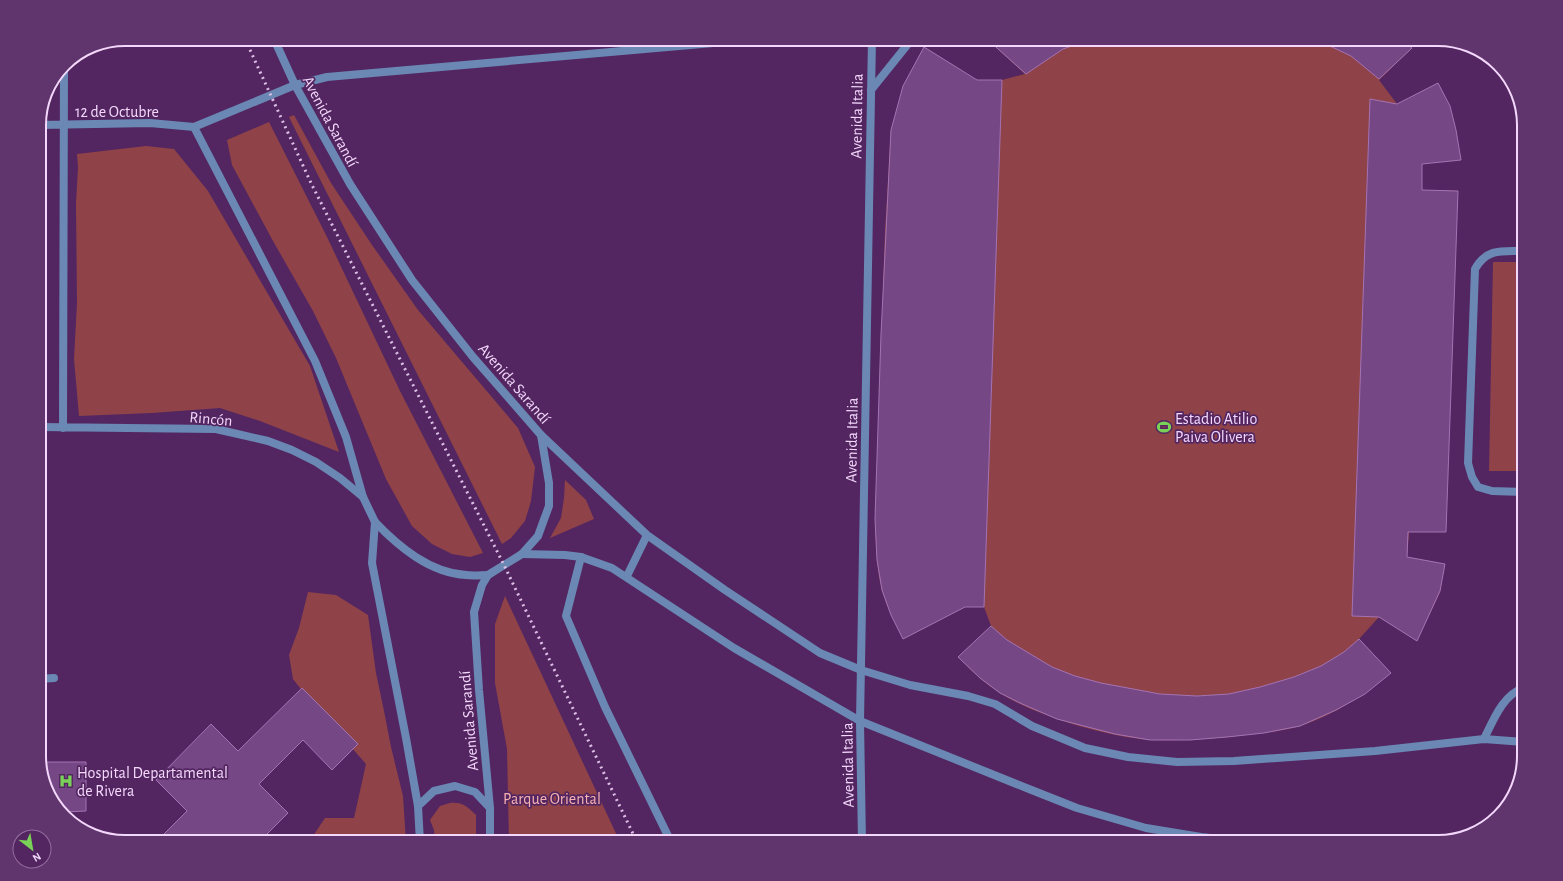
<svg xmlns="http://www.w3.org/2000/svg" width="1563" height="881" font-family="'Alegreya Sans',sans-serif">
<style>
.green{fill:#8f4348}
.building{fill:#764785;stroke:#a473b3}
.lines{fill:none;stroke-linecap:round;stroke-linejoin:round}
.service{stroke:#6a88b3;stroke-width:8}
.minor{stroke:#6a88b3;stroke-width:8}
.tertiary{stroke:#6a88b3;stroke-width:8}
.rail{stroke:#dcbee5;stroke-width:3;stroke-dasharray:2 4;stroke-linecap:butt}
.labels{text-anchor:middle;stroke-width:3.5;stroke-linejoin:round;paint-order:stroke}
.street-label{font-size:16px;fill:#f3d8fb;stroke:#532661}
.poi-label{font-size:16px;fill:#f3d8fb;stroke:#532661;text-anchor:start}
.park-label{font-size:16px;fill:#f7b1b3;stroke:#532661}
.rim{fill:none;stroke:#f3d8fb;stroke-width:2}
</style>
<rect width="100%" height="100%" fill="#532661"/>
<!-- green -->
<path class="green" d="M990,39H1401L1412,48L1379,80L1397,104L1438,83L1450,106L1456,130L1461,160L1422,164V190L1458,191L1409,532L1407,557L1445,564L1440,592L1417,641L1379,617L1359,639L1391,673C1364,695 1334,715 1300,726C1283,731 1264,733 1246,735C1215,739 1184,741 1152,740C1110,738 1035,716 1000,693C984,683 971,670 958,657L991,626L984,607H965L903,639C895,623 887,608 882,590C876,567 876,543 875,519L885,232L891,130L903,86L924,47L977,80H1002L1025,74L988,40Z
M294,115L331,183L372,245L418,310L518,428L535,467L531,501L525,521L511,538L502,544L289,117Z
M269,122L327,237L400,391L483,553L470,557L452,554L432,544L412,526L386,479L336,358L313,311L273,241L232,165L227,140Z
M146,146L174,149L208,191L310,366L339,452L260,421L220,408L152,413L79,416L74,359L77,303L76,204L78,167L77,154Z
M1493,262H1524V471H1489Z
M565,480L586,500L594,519L550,538L561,518L564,498Z
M308,592L336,595L368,615L376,673L384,711L391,747L403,796L406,842H301L313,836L325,818H354L366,764L308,698L293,679L289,655L299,628Z
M505,596L620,842H509L507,749L495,683V624Z
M450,803C463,802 466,806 476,815V842H435L434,830L430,820L440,806Z"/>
<!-- building -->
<path class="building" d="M990,39H1092L1063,49L1026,74L988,40Z
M1315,39H1401L1412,48L1379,79L1351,56Z
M924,47L977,80H1002L984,607H965L903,639L891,615L882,590L877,560L875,519L881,334L891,130L903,86Z
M1438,83L1450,106L1456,130L1461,160L1422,164V190L1458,191L1446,532H1408L1407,557L1445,564L1440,591L1417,641L1379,617L1352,616L1370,99L1397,104Z
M991,626L1007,640L1052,667L1075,676L1101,683L1160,694L1197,696L1229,694L1260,687L1294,677L1321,666L1344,652L1359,639L1391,673L1365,694L1336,710L1300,726L1264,733L1227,737L1190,740H1150L1115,734L1057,719L1020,703L1000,693L980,678L958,657Z
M302,688L358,744L332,770L303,740L259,784L288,813L259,842H156L187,811L156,780L211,724L238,751Z
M39,762H86V811L64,812L51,799Z"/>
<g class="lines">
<!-- service -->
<path class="service" d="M1524,251C1502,251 1487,248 1475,269L1468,463L1472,477L1478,487L1492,491L1524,492
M581,557L566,616L605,707L671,842
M1484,739C1493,721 1503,694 1524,688"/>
<!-- minor -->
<path class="minor" d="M295,85L327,77L759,39
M871,90L912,39
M39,125L150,123L194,127
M39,427L216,429L268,441L292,450L316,462L340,478L363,497
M63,428L64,64
M541,435L647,535L725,590L820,653L861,670L910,685L968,696L995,704L1032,726L1085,748L1128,757L1177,762L1234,761L1375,751L1484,739L1524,742
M375,522C399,547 430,573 466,575C474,576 481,575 488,575
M522,554L565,555L581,557L612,568L734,648L860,721L1029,789L1077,808L1146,828L1201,837L1248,842
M627,576L647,535
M39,679L54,678"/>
<!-- tertiary -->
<path class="tertiary" d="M274,39L295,85L350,184L412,280L473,357L541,435L549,483V506L538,536L522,554L488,575L482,585L474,612L479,690L490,808V842
M295,85L194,127L315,361L346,437L363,497L375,522L372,563L406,738L418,806L420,842
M418,806L434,791L455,786L475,792L490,808
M862,842L860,721L872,39"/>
<!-- rail -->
<path class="rail" d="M245,39L311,183L504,565L637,842"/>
</g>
<!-- icons -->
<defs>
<symbol id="stadium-bare" viewBox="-9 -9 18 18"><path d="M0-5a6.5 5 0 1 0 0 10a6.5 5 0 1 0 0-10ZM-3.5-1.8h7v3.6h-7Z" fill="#79d157" stroke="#532661" stroke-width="2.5" paint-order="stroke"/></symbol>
<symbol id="hospital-bare" viewBox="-9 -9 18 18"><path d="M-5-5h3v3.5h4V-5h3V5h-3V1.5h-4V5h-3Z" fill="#79d157" stroke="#532661" stroke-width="2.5" paint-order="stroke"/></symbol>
</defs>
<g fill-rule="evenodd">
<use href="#stadium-bare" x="1154" y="417" width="20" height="20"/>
<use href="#hospital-bare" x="56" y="771" width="20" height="20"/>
</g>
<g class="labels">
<!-- street labels -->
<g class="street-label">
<text x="117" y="117">12 de Octubre</text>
<text transform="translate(856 116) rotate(-89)" y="6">Avenida Italia</text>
<text transform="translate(331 121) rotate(62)" y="6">Avenida Sarandí</text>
<text transform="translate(515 383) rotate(49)" y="6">Avenida Sarandí</text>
<text transform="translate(211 418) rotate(5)" y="6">Rincón</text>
<text transform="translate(851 440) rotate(-89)" y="6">Avenida Italia</text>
<text transform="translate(468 721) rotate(-95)" y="6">Avenida Sarandí</text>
<text transform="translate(847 765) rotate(-91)" y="6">Avenida Italia</text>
</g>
<!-- poi labels -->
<g class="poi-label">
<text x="1175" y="424">Estadio Atilio<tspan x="1175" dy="18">Paiva Olivera</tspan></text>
<text x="77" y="778">Hospital Departamental<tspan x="77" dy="18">de Rivera</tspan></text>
</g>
<!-- park labels -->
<g class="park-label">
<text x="552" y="804">Parque Oriental</text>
</g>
</g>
<!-- crop -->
<path d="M0 0H1563V881H0ZM125 46H1438A79 79 0 0 1 1517 125V756A79 79 0 0 1 1438 835H125A79 79 0 0 1 46 756V125A79 79 0 0 1 125 46Z" fill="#60346d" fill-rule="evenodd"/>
<path class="rim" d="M125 46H1438A79 79 0 0 1 1517 125V756A79 79 0 0 1 1438 835H125A79 79 0 0 1 46 756V125A79 79 0 0 1 125 46Z"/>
<!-- north arrow -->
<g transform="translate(32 849) rotate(149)"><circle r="19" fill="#532661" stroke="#936d9f"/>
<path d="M0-3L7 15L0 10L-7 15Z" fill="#79d157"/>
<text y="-6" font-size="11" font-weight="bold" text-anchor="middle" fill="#f3d8fb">N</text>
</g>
</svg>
